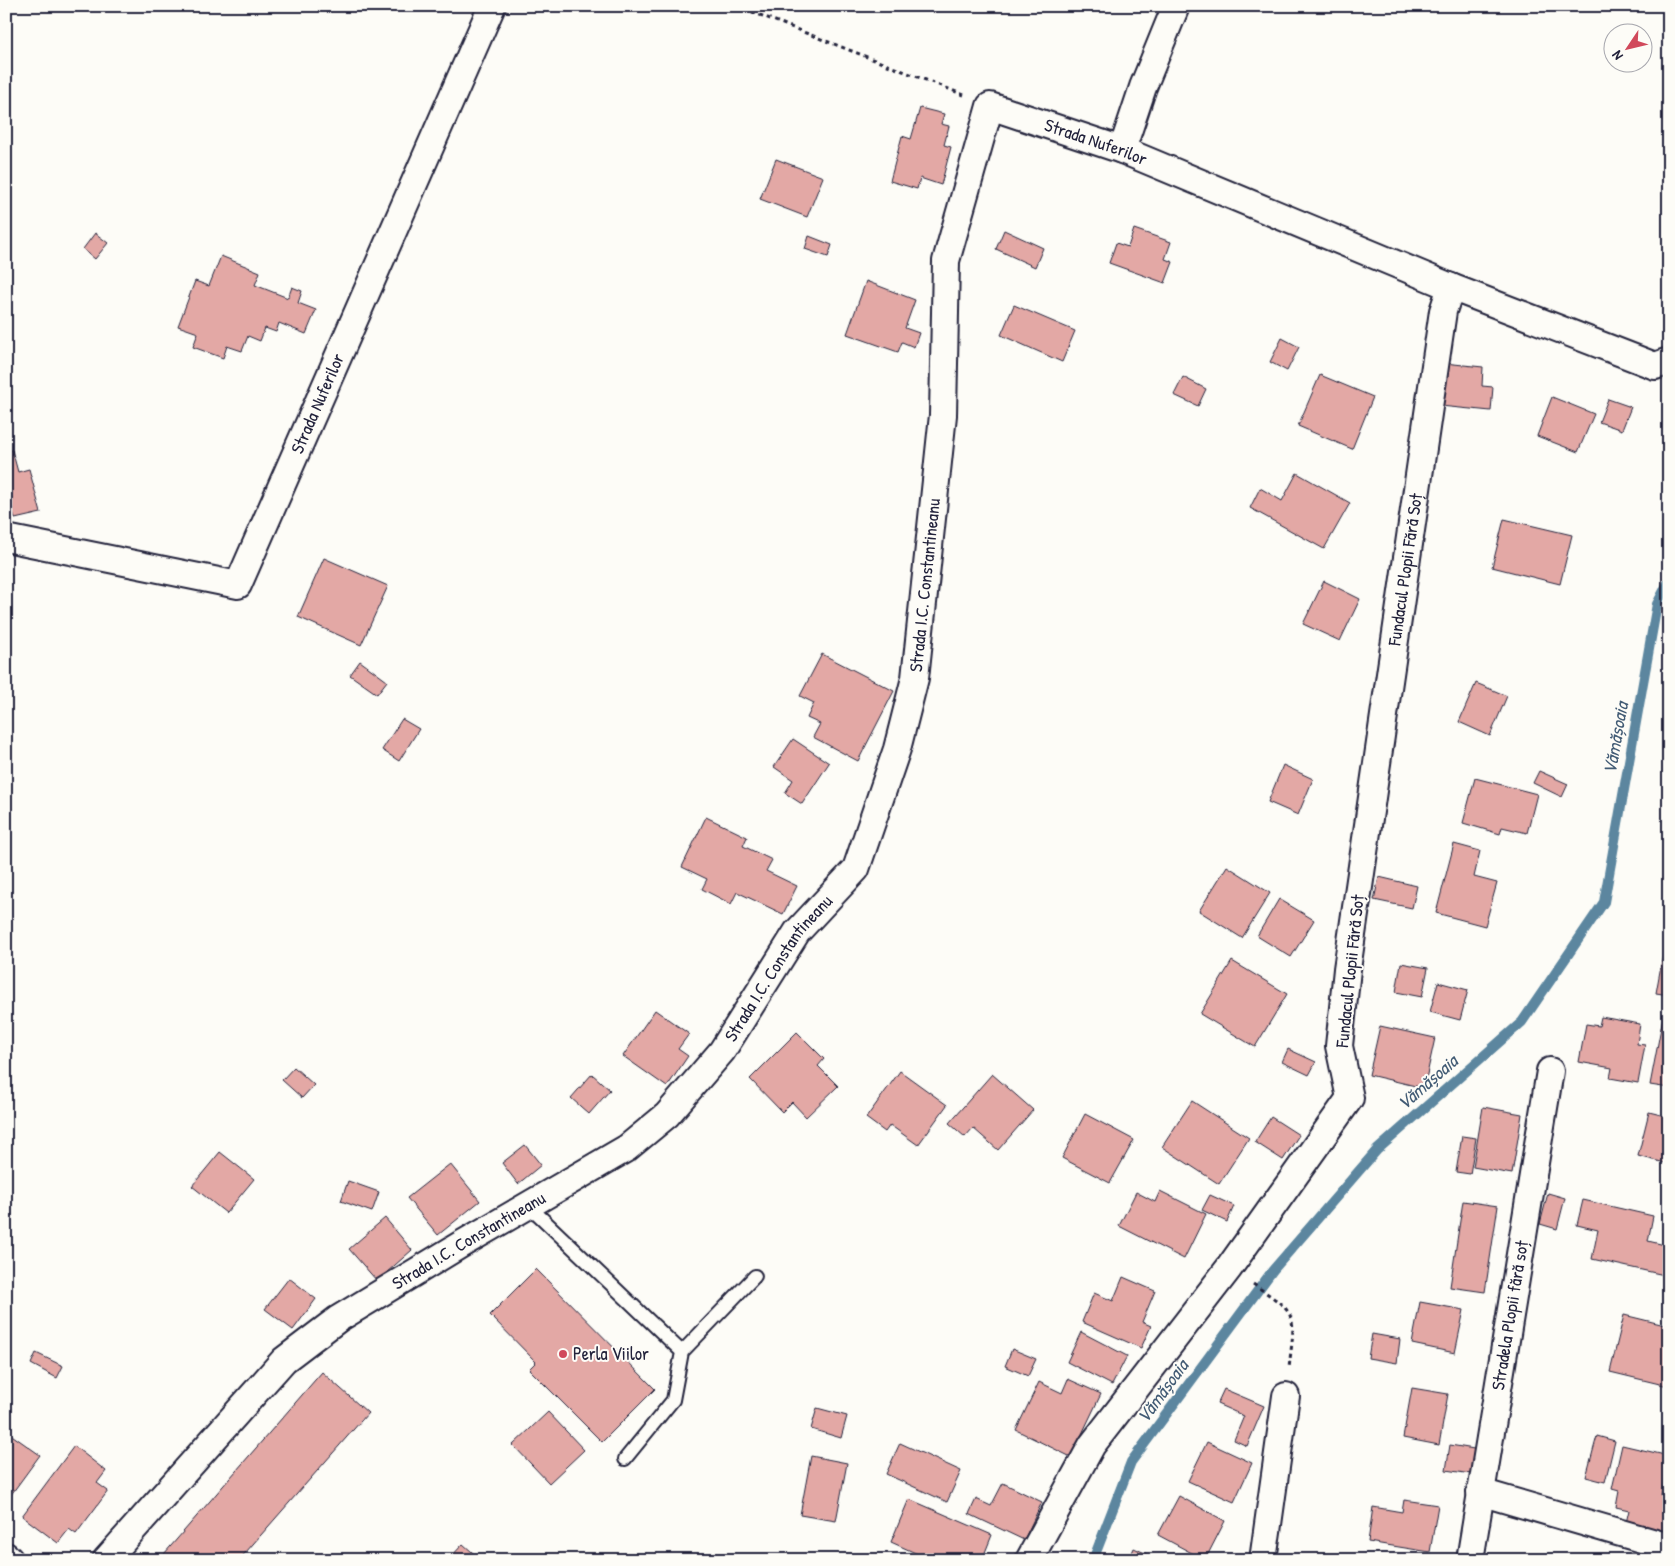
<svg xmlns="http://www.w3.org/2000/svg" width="1675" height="1566" font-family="'Patrick Hand',sans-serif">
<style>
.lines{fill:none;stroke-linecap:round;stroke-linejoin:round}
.stream{stroke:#5b869f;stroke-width:10}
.building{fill:#e3a8a5;stroke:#22223b}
.service-casing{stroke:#22223b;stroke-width:16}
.minor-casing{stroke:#22223b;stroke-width:30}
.path{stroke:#22223b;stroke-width:3;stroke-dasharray:4 4;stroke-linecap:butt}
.service{stroke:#fdfcf7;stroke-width:12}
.minor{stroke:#fdfcf7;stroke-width:26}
.poi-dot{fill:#d1495b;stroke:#fdfcf7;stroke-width:2}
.labels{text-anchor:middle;stroke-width:4;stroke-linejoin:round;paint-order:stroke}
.street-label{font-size:18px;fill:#22223b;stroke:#fdfcf7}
.poi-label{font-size:18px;fill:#22223b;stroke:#fdfcf7;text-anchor:start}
.water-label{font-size:19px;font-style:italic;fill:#435c75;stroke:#fdfcf7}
</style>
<rect width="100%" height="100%" fill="#fdfcf7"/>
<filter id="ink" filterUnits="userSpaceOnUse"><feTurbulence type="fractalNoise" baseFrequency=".02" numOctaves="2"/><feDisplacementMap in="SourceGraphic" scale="10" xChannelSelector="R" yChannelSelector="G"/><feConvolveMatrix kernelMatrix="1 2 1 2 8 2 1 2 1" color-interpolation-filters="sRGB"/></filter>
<g filter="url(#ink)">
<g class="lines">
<!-- stream -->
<path class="stream" d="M1093,1560L1131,1462L1273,1270L1377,1150L1522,1022L1604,902L1657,604L1669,581"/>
</g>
<!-- building -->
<path class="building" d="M920,108L944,114L941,124L949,126L944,145L951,147L941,185L920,178L917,189L890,181L902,136L911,139Z
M776,159L823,177L807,217L760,199Z
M1134,229L1171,242L1165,259L1173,262L1165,283L1109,263L1116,243L1128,247Z
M1004,230L1043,248L1035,267L996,249Z
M95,233L108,243L95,259L83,249Z
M809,236L832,245L828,257L805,249Z
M221,256L260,272L255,285L288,298L292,287L302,291L298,303L316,310L306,334L279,323L276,332L265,328L260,341L248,336L242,351L227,346L223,358L193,347L198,333L178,326L195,281L209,286Z
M866,281L915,300L905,328L919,333L914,347L902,342L898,352L847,334Z
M1014,305L1075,331L1062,362L1001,335Z
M1282,338L1299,347L1287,371L1270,362Z
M1444,363L1483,367L1482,386L1493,387L1491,411L1440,406Z
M1320,375L1373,397L1352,449L1298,426Z
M1183,377L1206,389L1198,406L1174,395Z
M1552,397L1594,414L1578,452L1537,436Z
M1608,399L1631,407L1622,430L1599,422Z
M12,450L18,472L29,469L41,513L15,519L9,497H6V452Z
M1297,473L1350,503L1324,549L1250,508L1260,488L1282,501Z
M1504,519L1572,535L1560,584L1492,567Z
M324,558L388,586L361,645L298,617Z
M1324,581L1360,599L1340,641L1303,624Z
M822,654L894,691L858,761L813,737L820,724L807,718L814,703L800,696Z
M360,661L387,681L377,694L350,675Z
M1476,683L1507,696L1490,736L1459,722Z
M402,719L419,729L399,761L382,750Z
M793,739L829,763L802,804L785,793L793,780L774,767Z
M1283,765L1313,779L1298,815L1268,802Z
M1539,771L1568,784L1562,797L1533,783Z
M1475,778L1537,794L1527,833L1502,827L1500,834L1463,823Z
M706,817L747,837L743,846L772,860L766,871L797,886L783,914L737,892L731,904L702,889L707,879L682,867Z
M1454,844L1480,851L1474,877L1497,883L1485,926L1436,913Z
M1227,866L1270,893L1242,938L1199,911Z
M1379,877L1417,886L1412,908L1374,900Z
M1279,899L1314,920L1291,957L1257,936Z
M1664,949L1669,950V995L1656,993Z
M1232,961L1287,994L1255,1047L1200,1014Z
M1401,963L1428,968L1422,997L1396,992Z
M1438,982L1468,990L1460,1020L1430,1012Z
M655,1010L689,1034L678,1049L688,1056L667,1087L623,1056Z
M1601,1017L1640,1024L1637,1044L1645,1045L1638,1083L1610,1078L1612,1068L1579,1062L1586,1024L1599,1026Z
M1663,1017L1669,1018V1088L1650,1085Z
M1380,1026L1435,1038L1424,1088L1369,1075Z
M797,1032L824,1059L818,1066L838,1086L806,1117L792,1102L782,1112L750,1079Z
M1288,1049L1316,1062L1309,1075L1282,1062Z
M294,1067L314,1085L302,1098L282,1080Z
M900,1071L947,1105L918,1145L890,1125L885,1132L866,1118Z
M592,1074L610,1090L589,1114L571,1098Z
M992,1074L1033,1110L998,1150L973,1128L965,1137L949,1123Z
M1192,1101L1249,1138L1219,1184L1162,1147Z
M1483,1107L1522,1114L1512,1174L1473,1167Z
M1649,1112L1669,1117V1164L1638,1156Z
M1085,1114L1134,1140L1110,1183L1062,1158Z
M1271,1117L1299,1135L1283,1160L1255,1142Z
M1462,1136L1476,1138L1470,1174L1456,1172Z
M525,1145L541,1165L518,1184L502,1163Z
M220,1152L254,1179L226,1213L192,1186Z
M450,1164L480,1201L438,1235L407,1198Z
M348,1181L379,1192L372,1212L341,1201Z
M1160,1191L1206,1214L1184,1259L1119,1226L1136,1192L1155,1202Z
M1548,1193L1565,1198L1557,1229L1540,1224Z
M1210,1195L1234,1206L1227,1222L1202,1210Z
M1583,1200L1653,1216L1648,1241L1669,1246V1276L1592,1259L1598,1230L1577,1225Z
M1463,1201L1498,1206L1485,1292L1450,1287Z
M385,1218L412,1250L377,1281L349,1249Z
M536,1269L655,1389L602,1442L529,1369L536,1362L490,1315Z
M1123,1277L1155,1291L1142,1322L1151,1326L1141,1348L1082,1322L1094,1293L1113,1301Z
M289,1278L316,1299L293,1330L265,1309Z
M1420,1302L1464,1310L1455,1353L1412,1344Z
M1624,1315L1669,1326L1668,1386L1610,1372Z
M1081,1332L1127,1356L1112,1385L1067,1362Z
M1372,1334L1400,1339L1397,1363L1368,1358Z
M1012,1349L1036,1359L1028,1376L1005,1366Z
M36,1353L63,1366L57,1378L31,1364Z
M322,1372L368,1413L239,1560H171L164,1554Z
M1068,1379L1101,1394L1071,1457L1016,1430L1039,1382L1062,1393Z
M1412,1388L1448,1394L1439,1445L1403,1438Z
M1224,1389L1264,1406L1247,1446L1234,1440L1244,1416L1217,1404Z
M817,1408L847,1416L841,1438L811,1429Z
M548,1412L584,1450L549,1483L513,1445Z
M6,1431L40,1455L10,1496L6,1493Z
M1597,1436L1615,1441L1605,1482L1586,1477Z
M1207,1442L1252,1463L1234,1502L1188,1481Z
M900,1443L961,1471L947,1502L886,1474Z
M1450,1445L1474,1449L1471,1474L1446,1470Z
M1622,1445L1669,1456L1661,1495L1669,1497V1537L1625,1527L1629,1510L1616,1507L1619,1491L1612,1489Z
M74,1446L106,1471L97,1483L108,1491L76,1534L69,1529L58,1543L22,1516Z
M811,1456L847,1463L836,1521L800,1515Z
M1003,1483L1042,1502L1024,1540L969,1514L976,1499L991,1506Z
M1179,1496L1225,1521L1205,1560L1158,1535Z
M909,1499L992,1535L982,1560H931L891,1542Z
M1404,1500L1438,1505L1430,1552L1368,1542L1373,1507L1402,1512Z
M463,1544L481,1560H448Z
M1134,1548L1160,1560H1129Z"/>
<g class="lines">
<defs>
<path id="service" d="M528,1205L682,1352L673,1400L625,1459
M682,1352L755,1276"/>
<g id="minor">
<path d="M1122,150L1143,87L1176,6"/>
<path id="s1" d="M6,538L238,585L492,6"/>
<path d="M1480,1492L1669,1547"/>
<path d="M6,1556L10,1560"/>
<path id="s2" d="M106,1560L284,1360L338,1319L460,1245L627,1148L667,1115L722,1051L797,932L856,869L897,749L915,678L943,415L946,261L990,106L1122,150L1451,287L1655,366L1669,361"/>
<path id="s3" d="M1029,1560L1092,1445L1229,1268L1350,1098L1339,1046L1347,969L1443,311L1451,287"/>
<path d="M1263,1560L1286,1396"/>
<path id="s4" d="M1470,1560L1550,1071"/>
</g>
</defs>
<!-- service casing -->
<use href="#service" class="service-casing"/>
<!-- minor casing -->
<use href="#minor" class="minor-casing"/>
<!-- path -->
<path class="path" d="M737,6L964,95
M1253,1284C1300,1315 1295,1314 1289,1368"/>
<!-- service -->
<use href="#service" class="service"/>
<!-- minor -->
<use href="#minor" class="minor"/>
</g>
</g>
<!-- markers -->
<circle class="poi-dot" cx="563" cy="1354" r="5"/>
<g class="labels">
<!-- street labels -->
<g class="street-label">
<text dy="6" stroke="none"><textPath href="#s2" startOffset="1926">Strada Nuferilor</textPath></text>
<text dy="6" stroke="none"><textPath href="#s1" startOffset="435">Strada Nuferilor</textPath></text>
<text dy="6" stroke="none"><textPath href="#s3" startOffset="1098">Fundacul Plopii Fără Soț</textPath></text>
<text dy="6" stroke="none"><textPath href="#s2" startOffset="1328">Strada I.C. Constantineanu</textPath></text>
<text dy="6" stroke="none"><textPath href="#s2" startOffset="908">Strada I.C. Constantineanu</textPath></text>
<text transform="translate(1350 971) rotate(-84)" y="6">Fundacul Plopii Fără Soț</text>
<text dy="6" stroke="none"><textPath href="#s2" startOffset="488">Strada I.C. Constantineanu</textPath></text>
<text dy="6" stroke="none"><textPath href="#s4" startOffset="248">Stradela Plopii fără soț</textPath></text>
</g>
<!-- poi labels -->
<g class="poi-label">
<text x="573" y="1360">Perla Viilor</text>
</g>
<!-- water labels -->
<g class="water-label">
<text transform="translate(1615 738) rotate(-80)" y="7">Vămășoaia</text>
<text transform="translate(1427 1082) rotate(-41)" y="7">Vămășoaia</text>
<text transform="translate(1162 1391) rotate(-54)" y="7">Vămășoaia</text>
</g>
</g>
<!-- margin -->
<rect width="1675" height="1566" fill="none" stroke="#fdfcf7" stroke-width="25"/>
<rect x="12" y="12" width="1650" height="1541" fill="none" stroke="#22223b" stroke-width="2" filter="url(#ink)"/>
<!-- north arrow -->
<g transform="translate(1628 48) rotate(235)"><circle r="24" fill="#fdfcf7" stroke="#a5a5ac"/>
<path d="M0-4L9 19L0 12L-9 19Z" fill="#d1495b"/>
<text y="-8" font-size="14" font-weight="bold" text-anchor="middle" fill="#22223b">N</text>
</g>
</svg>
